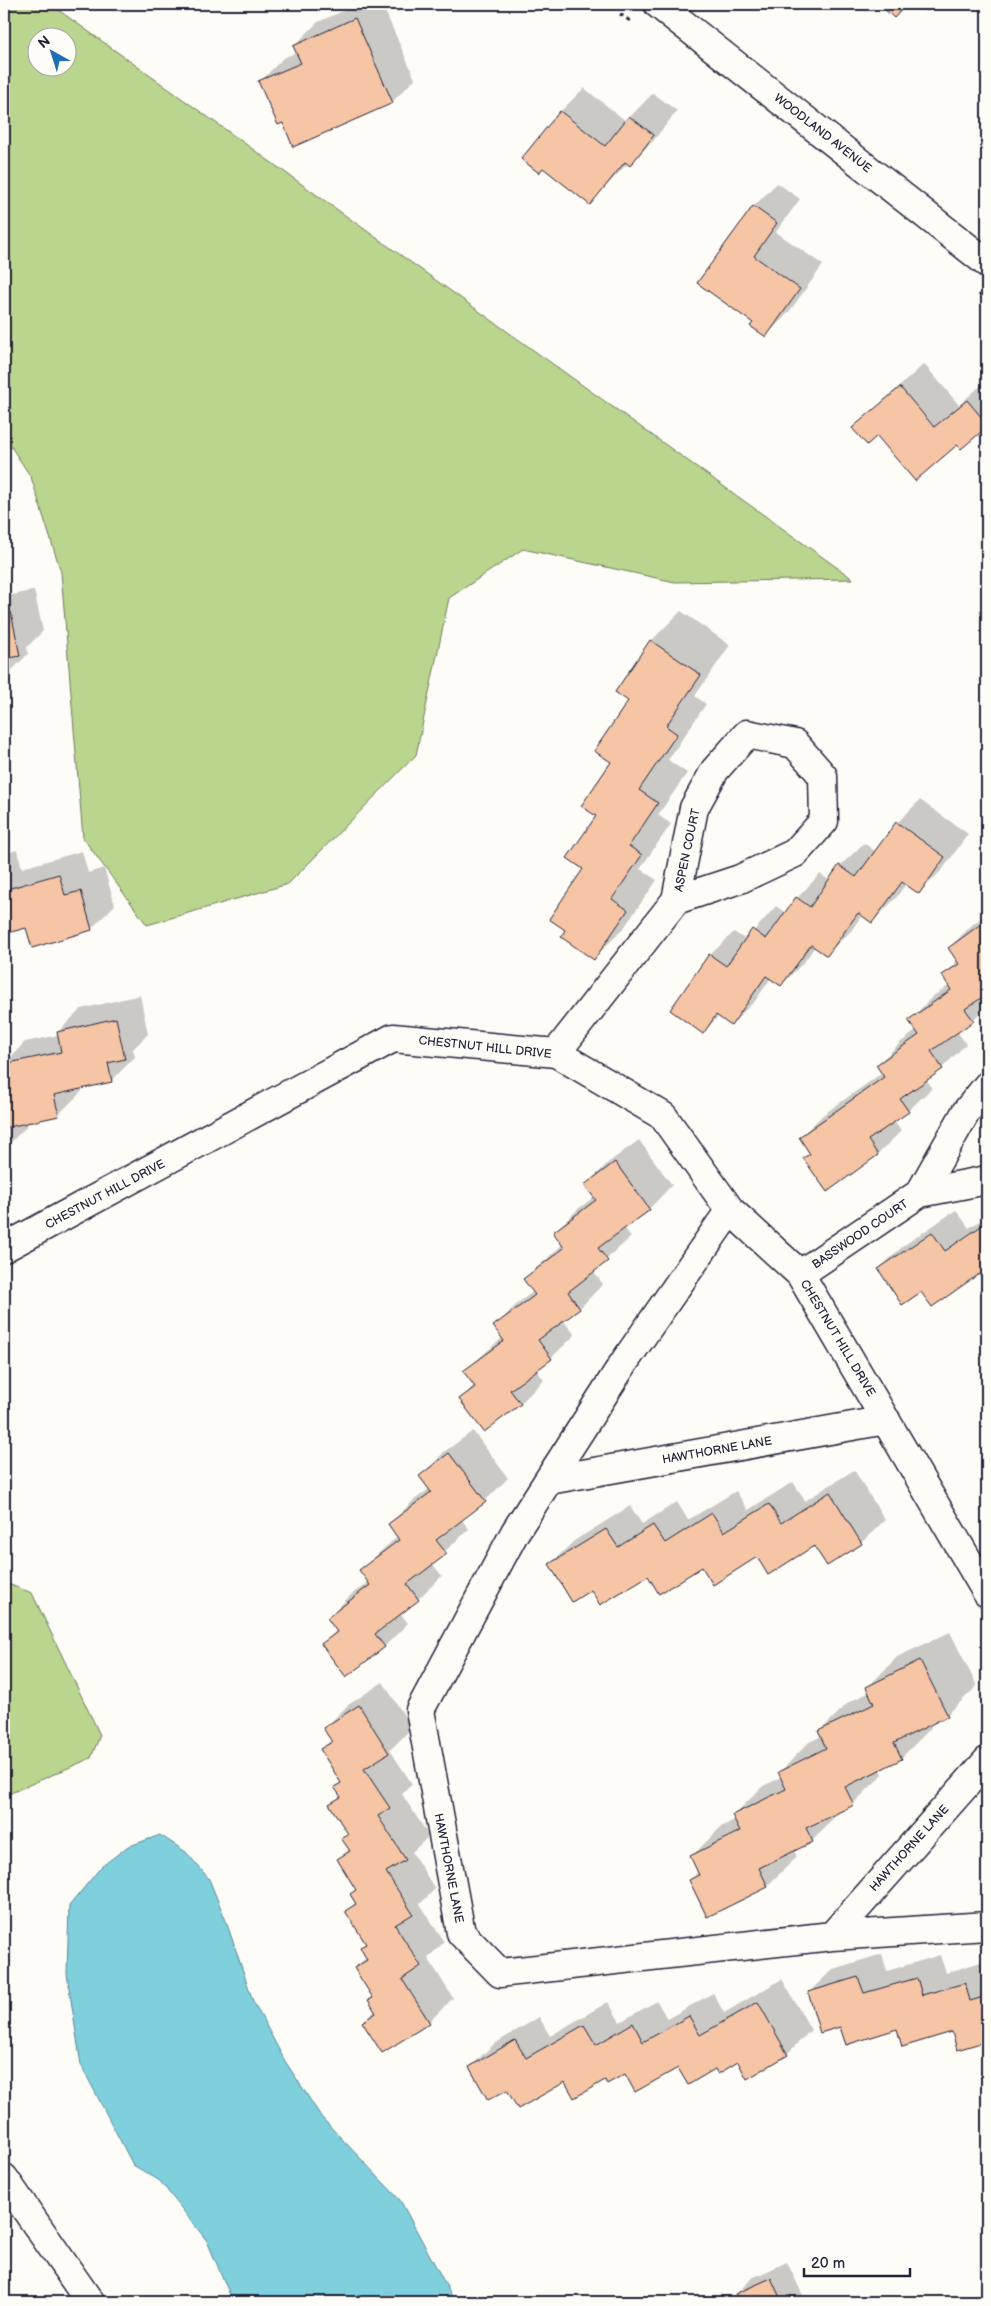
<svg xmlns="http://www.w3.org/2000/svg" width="991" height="2306" font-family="'Balsamiq Sans',sans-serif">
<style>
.green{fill:#bad58d;stroke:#6e7c64;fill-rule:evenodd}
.water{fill:#80cfdc;stroke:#5a8a9c}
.shadow{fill:#0003}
.building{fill:#f5c5a5;stroke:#22223b}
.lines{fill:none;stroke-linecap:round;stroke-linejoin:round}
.minor-casing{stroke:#22223b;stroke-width:31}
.path{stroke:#22223b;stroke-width:3;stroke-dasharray:4 4;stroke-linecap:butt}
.minor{stroke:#fdfcf7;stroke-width:28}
.labels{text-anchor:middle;stroke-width:4;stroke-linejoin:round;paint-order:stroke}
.street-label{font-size:12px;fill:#22223b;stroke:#fdfcf7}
</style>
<rect width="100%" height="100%" fill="#fdfcf7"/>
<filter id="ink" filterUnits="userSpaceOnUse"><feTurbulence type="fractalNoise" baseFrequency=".02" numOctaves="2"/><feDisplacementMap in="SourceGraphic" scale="10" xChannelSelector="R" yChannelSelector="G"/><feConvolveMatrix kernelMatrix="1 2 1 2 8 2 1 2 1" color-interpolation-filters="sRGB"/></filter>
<g filter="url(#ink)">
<!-- green -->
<path class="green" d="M4,4H50L853,579L675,582L523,549L449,598L416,755L288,884L147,925L83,838L61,572L31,477L4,436ZM38,38H68V68H38Z
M8,1584L32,1593L100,1735L91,1758L4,1796V1586Z"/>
<!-- water -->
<path class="water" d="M160,1835L186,1852L209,1879L226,1921L253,2001L285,2061L322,2118L400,2200L455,2302H233L207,2241L160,2181L133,2165L81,2065L67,1974L69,1906L101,1867L127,1847Z"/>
<!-- shadow -->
<path class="shadow" d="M359,4H382L415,79L392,102L283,121L260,82L283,58L297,52L294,46L318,22Z
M584,88L626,121L653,93L677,111L653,141L630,164L628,163L590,203L544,167L523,159L561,111Z
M777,183L800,199L776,232L823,265L789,312L766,336L755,322L699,283L754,206Z
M924,364L959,405L987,380V425L961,448L957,443L877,435L854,428Z
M4,470L10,493L4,499Z
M34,590L43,631L27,647L28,654L4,678V597Z
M681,611L730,645L695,696L706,704L668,760L687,773L658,815L671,824L640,869L657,880L623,929L594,958L567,929L630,701L651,641Z
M920,800L968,834L943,869L919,893L906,884L896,898L872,922L862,915L851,931L827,954L815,946L805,961L781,985L771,978L755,1001L731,1024L719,1016L703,1032L710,955L734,932L746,940L776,906L786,913L797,898L820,874L830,881L840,866L864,843L876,852L897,823Z
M17,850L22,868L82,851L88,873L104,868L115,905L91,929L27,926L4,933V854Z
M987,914V1006L973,1020L957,1031L966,1044L942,1068L926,1079L932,1088L908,1111L894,1121L901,1131L878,1154L827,1190L805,1159L811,1153L800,1137L824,1114L882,1073L877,1065L901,1042L917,1030L910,1020L933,996L950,985L943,976L958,960L949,948L973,924Z
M140,995L148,1034L133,1049L135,1057L111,1081L81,1088L82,1091L58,1115L27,1122V1126L4,1149V1064L25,1042L59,1035L58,1032L81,1009Z
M639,1140L672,1185L649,1209L624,1227L631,1237L593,1271L603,1284L580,1308L563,1320L575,1335L551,1358L536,1369L544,1380L521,1403L484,1431L461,1399L475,1384L465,1371L503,1337L495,1326L518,1303L534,1291L525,1279L563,1244L554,1232L578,1209L595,1196L586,1185L609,1162Z
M956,1210L969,1228L987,1216V1283L980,1272L922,1290L879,1269L903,1246Z
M473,1431L508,1478L485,1501L461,1519L469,1529L432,1563L442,1576L418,1599L400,1613L408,1623L385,1646L346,1675L323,1644L337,1630L328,1618L352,1594L369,1582L360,1570L398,1536L389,1525L413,1501L430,1488L421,1476L444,1452Z
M854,1470L885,1520L861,1543L814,1544L648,1574L591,1589L550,1564L574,1541L630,1506L642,1524L677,1502L688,1520L736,1491L748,1510L793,1482L805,1501Z
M950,1632L977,1686L947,1715L929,1724L931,1728L901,1758L880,1768L883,1774L853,1804L841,1810L812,1841L794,1850L797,1857L767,1886L690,1880L699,1871L692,1856L721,1827L736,1819L734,1815L763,1786L782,1777L780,1772L809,1742L822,1736L819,1732L849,1702L870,1692L868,1687L897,1657Z
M383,1682L412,1728L390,1750L412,1784L402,1794L429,1836L412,1852L435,1889L420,1904L444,1942L428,1958L453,1998L429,2022L383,2052L364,2022L376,2010L370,2000L374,1997L355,1968L367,1957L361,1948L367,1942L347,1911L356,1902L352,1894L357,1889L339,1860L349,1849L343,1838L348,1832L331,1805L341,1795L336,1787L342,1781L321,1750L332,1739L325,1728L348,1705Z
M882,1954L887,1971L940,1955L946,1973L987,1960V2040L958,2048L952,2030L841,2025L809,1992L833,1969Z
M782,1979L811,2030L787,2054L748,2077L738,2061L715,2067L678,2066L625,2072L605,2078L565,2080L507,2088L470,2067L494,2044L539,2017L550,2036L608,2002L620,2022L657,2001L667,2019L713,1993L724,2013Z
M787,2262L806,2302H740L736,2294L752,2278Z"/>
<!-- building -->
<path class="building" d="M879,4H907L894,18Z
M918,4H934L927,11Z
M355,18L393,103L293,147L283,123L278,125L258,81L301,63L293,46Z
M560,111L605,146L629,116L654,135L630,166L625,162L590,205L543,168L539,173L521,159Z
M753,206L777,223L754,256L800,289L766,337L750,326L753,323L697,283Z
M900,387L934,427L967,400L987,424V427L961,449L957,445L915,481L877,436L867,445L852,428Z
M11,612L20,656L4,659V614Z
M650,640L701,675L666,726L677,734L639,790L658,803L629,846L642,855L612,899L628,910L594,960L561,937L565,930L549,919L583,869L567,858L596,816L581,806L611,762L594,751L628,701L615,692Z
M896,822L945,857L919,894L902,882L872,923L858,913L827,956L811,945L781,986L766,976L731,1026L716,1015L703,1034L670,1010L709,954L726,966L752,929L766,939L796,897L810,907L839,865L856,877Z
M59,874L65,895L81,891L92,930L32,948L26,928L4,934V890Z
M985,921L987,924V994L965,1009L974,1021L931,1051L943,1069L900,1099L909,1112L868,1140L878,1155L827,1192L803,1158L810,1154L799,1137L884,1077L876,1065L919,1035L908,1020L951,990L942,975L959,964L948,948Z
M116,1018L125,1059L108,1063L112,1082L54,1095L59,1116L4,1128V1064L61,1052L57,1032Z
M615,1162L650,1210L598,1248L608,1261L568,1292L580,1309L538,1340L552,1359L510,1390L521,1404L484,1432L459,1399L475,1387L463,1371L504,1341L493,1326L535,1295L523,1279L564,1248L553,1232L596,1200L584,1185Z
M987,1222V1286L979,1274L932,1307L921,1292L902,1305L878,1269L932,1232L945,1251Z
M449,1453L486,1502L436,1540L447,1554L407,1584L419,1600L375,1634L385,1647L346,1677L321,1644L337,1632L327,1618L370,1585L359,1570L399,1540L388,1524L431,1492L419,1476Z
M830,1492L862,1544L827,1566L814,1546L768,1575L757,1557L713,1585L702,1567L659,1594L648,1576L600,1605L591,1590L572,1602L549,1564L606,1529L618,1547L653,1525L665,1543L712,1513L724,1532L769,1504L781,1523Z
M920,1660L948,1716L894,1743L902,1759L845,1787L854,1805L806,1828L813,1842L759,1868L768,1887L707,1917L689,1880L699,1875L690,1856L740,1831L732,1815L786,1789L778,1772L826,1748L818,1731L874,1704L866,1687Z
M359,1705L389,1753L364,1769L390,1808L378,1816L406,1860L386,1872L413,1914L395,1925L421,1966L402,1979L430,2023L382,2053L362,2022L376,2013L368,2000L373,1998L354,1968L367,1960L360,1947L366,1944L345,1911L356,1904L350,1894L356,1890L337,1859L350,1851L341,1838L348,1834L329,1804L341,1797L334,1787L341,1783L320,1749L332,1742L323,1728Z
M858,1977L864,1993L917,1978L922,1995L965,1983L970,2001L987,1996V2041L957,2050L952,2032L902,2047L897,2029L846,2045L840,2027L820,2033L808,1992Z
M758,2002L788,2055L747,2079L738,2062L718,2074L715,2069L688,2085L678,2068L635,2092L625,2074L607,2084L605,2080L574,2098L565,2082L518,2109L507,2090L488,2100L469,2067L515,2040L526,2058L584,2025L596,2045L633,2023L643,2042L689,2016L700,2035Z
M771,2278L782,2302H739L735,2294Z"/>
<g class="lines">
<defs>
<path id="minor" d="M658,4L987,263
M556,1053L676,900L740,879L795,853L824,821L823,776L795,744L747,734L715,770L694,808L676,900
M920,1193L966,1112L987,1086
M730,1210L625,1361L515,1532L420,1710L461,1933L500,1973L832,1936L987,1926
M4,1248L393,1038L556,1053L663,1116L730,1210L800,1274L987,1593
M800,1274L920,1193L987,1180
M549,1480L886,1420
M832,1936L987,1761
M4,2178L90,2302"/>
</defs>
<!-- minor casing -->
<use href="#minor" class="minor-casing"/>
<!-- path -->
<path class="path" d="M620,14L630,21
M979,294L987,303"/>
<!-- minor -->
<use href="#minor" class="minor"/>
</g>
</g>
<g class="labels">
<!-- street labels -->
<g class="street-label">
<text transform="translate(823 133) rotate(38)" y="4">WOODLAND AVENUE</text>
<text transform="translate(687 850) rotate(-78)" y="4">ASPEN COURT</text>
<text transform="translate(485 1047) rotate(6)" y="4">CHESTNUT HILL DRIVE</text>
<text transform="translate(105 1194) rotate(-28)" y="4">CHESTNUT HILL DRIVE</text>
<text transform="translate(860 1234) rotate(-34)" y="4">BASSWOOD COURT</text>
<text transform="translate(838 1338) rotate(59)" y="4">CHESTNUT HILL DRIVE</text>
<text transform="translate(717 1450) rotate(-10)" y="4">HAWTHORNE LANE</text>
<text transform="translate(909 1848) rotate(-48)" y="4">HAWTHORNE LANE</text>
<text transform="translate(449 1868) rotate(79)" y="4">HAWTHORNE LANE</text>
</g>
</g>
<!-- margin -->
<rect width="991" height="2306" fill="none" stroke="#fdfcf7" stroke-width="20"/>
<rect x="10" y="10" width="971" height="2286" fill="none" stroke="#22223b" stroke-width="2" filter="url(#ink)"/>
<!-- north arrow -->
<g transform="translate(52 52) rotate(321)"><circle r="24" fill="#fdfcf7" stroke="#a5a5ac"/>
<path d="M0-4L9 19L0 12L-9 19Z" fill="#1f6fb2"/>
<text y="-8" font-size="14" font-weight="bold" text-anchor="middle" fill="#22223b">N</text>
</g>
<!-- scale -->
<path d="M804 2268v8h106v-8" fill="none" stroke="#22223b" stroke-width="2.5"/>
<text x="811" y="2268" font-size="15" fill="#22223b" stroke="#fdfcf7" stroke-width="4" paint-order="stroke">20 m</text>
</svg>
